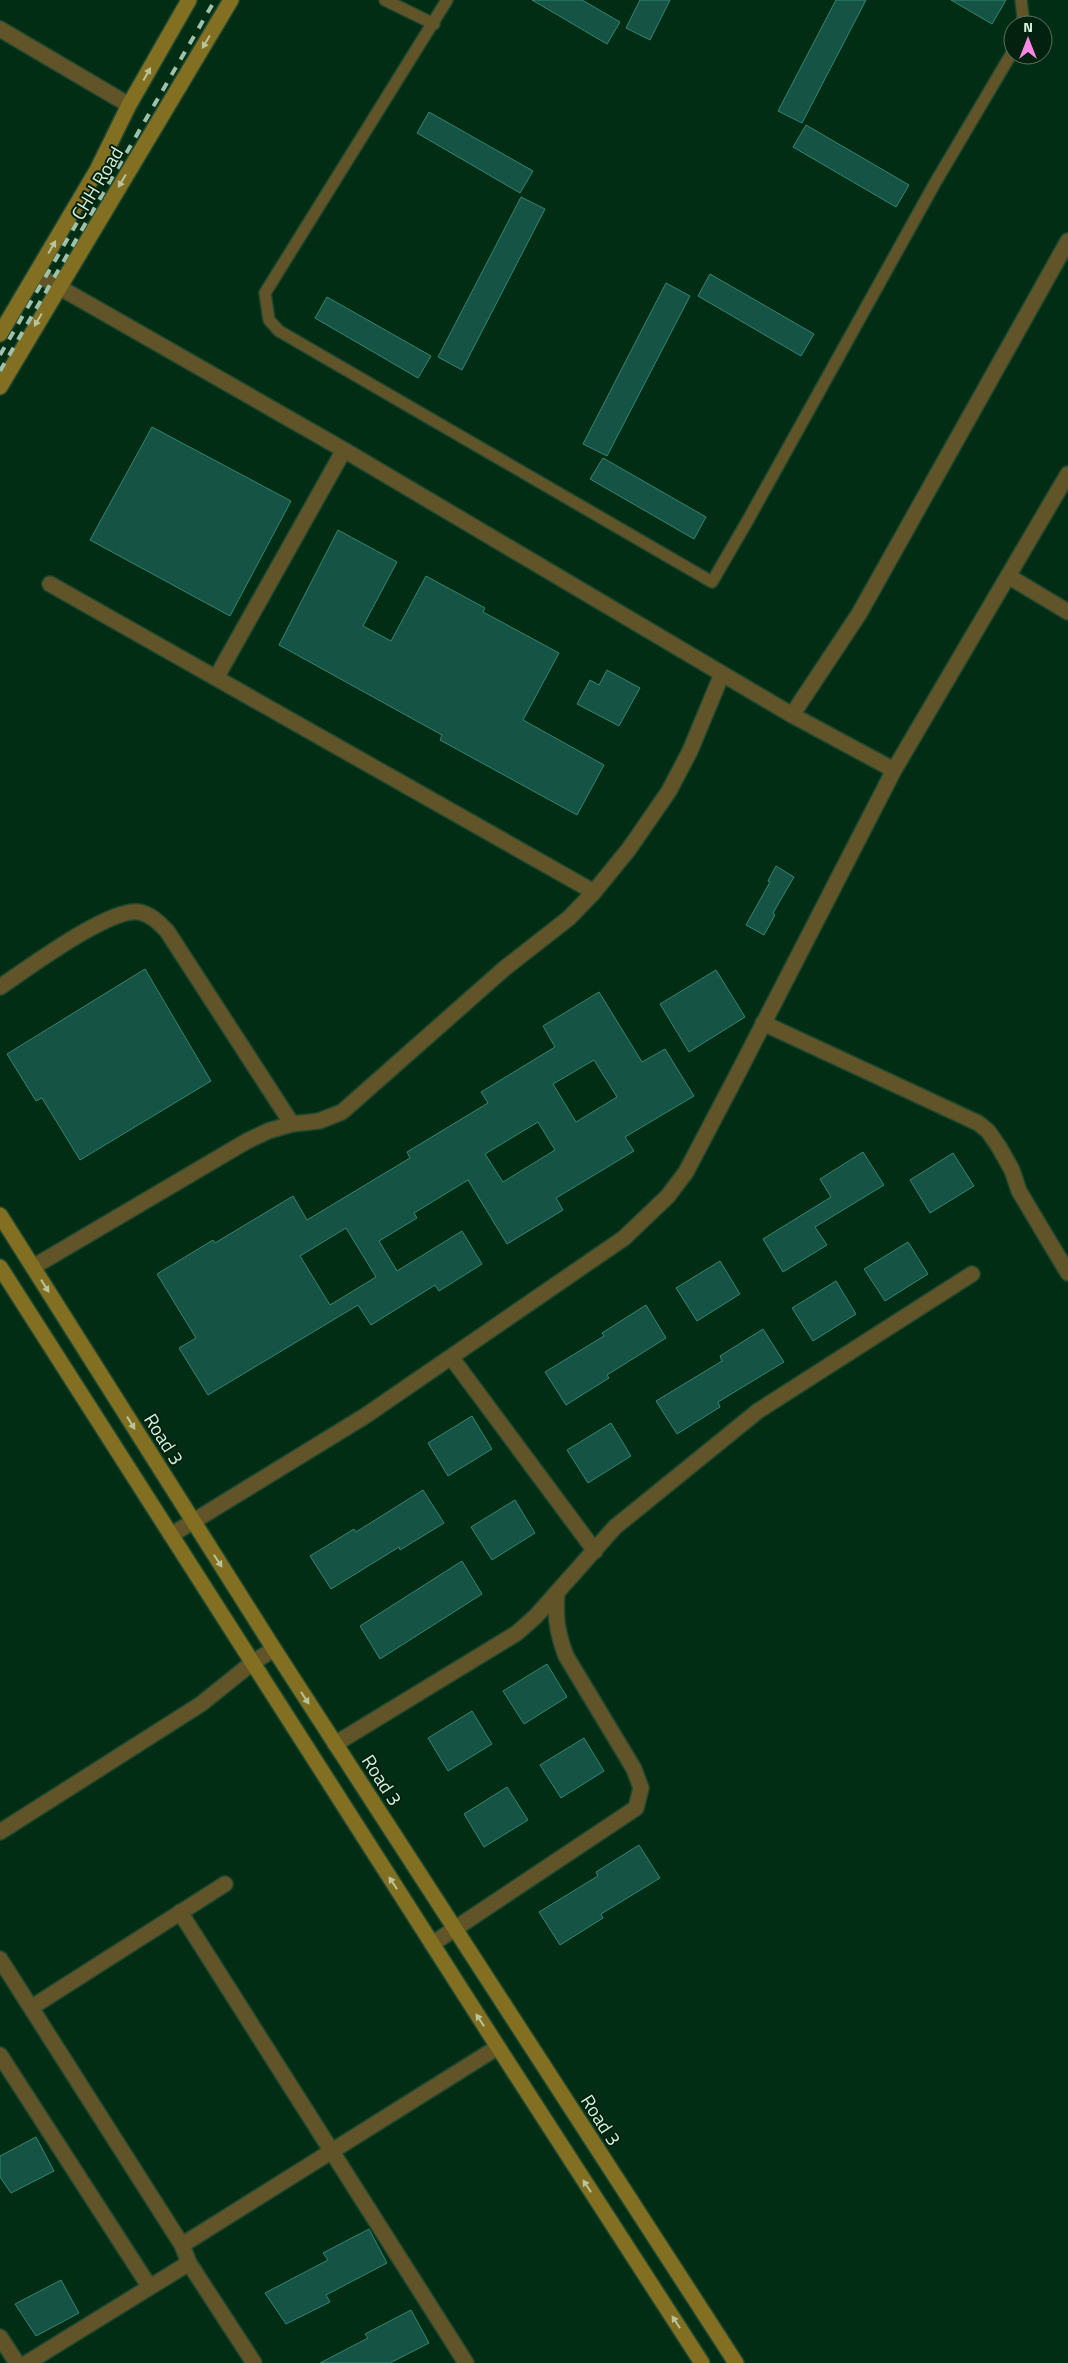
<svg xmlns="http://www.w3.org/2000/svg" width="1068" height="2363" font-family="'Titillium Web',sans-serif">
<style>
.building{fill:#155345;stroke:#348672;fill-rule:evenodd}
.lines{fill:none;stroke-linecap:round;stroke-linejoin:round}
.lane-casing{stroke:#1e4930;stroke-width:14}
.street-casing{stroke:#1e4930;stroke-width:18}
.secondary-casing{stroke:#1e4930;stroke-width:18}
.lane{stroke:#615428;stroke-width:11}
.street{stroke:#615428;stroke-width:15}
.secondary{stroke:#836f22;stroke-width:15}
.rail{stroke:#9fc1aa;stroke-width:4;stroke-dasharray:9 9;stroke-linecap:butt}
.oneway{fill:#b8c49b}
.labels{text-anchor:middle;stroke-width:4;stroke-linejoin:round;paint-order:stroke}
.street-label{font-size:19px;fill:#d4f2dc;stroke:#03210f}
</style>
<rect width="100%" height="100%" fill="#002d14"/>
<!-- building -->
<path class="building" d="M532,0H582L620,22L607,44Z
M640,0H670L650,40L626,28Z
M836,0H866L802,123L778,111Z
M951,0H1006L992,24Z
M429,112L533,171L520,193L417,133Z
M806,125L909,185L896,207L793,147Z
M521,197L545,209L462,370L438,357Z
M710,274L814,334L801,356L698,296Z
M666,283L690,296L607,456L583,444Z
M327,297L431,356L418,378L315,318Z
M152,427L291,501L230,616L90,540Z
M603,458L706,517L694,539L590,479Z
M338,530L397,562L363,626L391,641L426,576L485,608L483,612L559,653L523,720L604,765L577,815L440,740L442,735L279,645Z
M607,670L640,688L619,726L577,704L590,680L599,685Z
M776,866L794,877L773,913L775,915L764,935L746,925L770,882L768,881Z
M145,969L211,1081L80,1160L42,1098L36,1101L7,1054Z
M716,970L745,1017L689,1052L660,1004Z
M599,992L642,1062L665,1049L694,1096L625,1137L634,1151L556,1198L563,1210L507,1244L468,1180L414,1213L417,1218L379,1241L397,1271L462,1231L482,1264L439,1291L435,1285L371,1325L358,1305L208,1395L179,1348L196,1338L157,1274L213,1240L215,1243L293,1196L307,1220L410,1158L407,1152L488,1103L481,1092L555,1047L543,1026ZM594,1060L617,1097L576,1122L553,1084ZM538,1122L555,1150L503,1182L485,1154ZM346,1228L376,1277L330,1305L300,1256Z
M863,1152L884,1185L815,1227L827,1245L783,1272L763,1239L831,1197L820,1179Z
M953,1153L974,1186L930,1213L910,1180Z
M908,1242L928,1274L885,1301L864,1269Z
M720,1261L740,1294L697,1321L676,1288Z
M836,1281L856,1314L813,1341L792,1308Z
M646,1305L666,1338L607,1375L609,1378L566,1405L545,1372L604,1336L602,1333Z
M763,1329L784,1362L718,1402L720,1407L677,1434L656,1401L722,1361L720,1356Z
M472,1416L492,1449L448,1476L428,1443Z
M611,1423L631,1456L588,1483L567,1450Z
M423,1490L444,1523L400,1550L399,1547L331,1589L310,1556L354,1529L356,1532Z
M515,1500L535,1533L492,1560L471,1527Z
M462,1561L482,1594L380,1659L360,1626Z
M547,1664L567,1697L524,1724L503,1691Z
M472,1711L492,1744L448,1771L428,1738Z
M584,1738L604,1771L561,1798L540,1765Z
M507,1787L528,1820L484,1847L464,1814Z
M639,1845L660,1878L601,1914L603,1918L560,1945L539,1912L598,1876L596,1872Z
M36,2137L54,2171L11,2193L0,2177V2156Z
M369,2229L387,2263L326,2295L330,2302L286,2324L265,2293L328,2260L323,2253Z
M61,2280L79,2313L36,2336L15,2304Z
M411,2310L429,2343L390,2363H320L368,2338L365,2334Z"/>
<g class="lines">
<defs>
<path id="lane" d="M385,0L434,24
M447,0L265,293L269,320L279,331L712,582L748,520L935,183L1013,51
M1021,0L1024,25"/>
<path id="street" d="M0,29L129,105
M36,274L344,450L792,715L894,770L1068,474
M1008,576L1068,612
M50,584L594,892
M216,678L344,450
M792,715L859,614L1068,241
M0,987C27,969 110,907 139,912C152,915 158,922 167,931L292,1124
M763,1023L978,1123L988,1131L999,1147L1012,1170L1019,1191L1068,1273
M33,1267L247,1141L268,1131L292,1124L319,1121L342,1112L505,968L569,918L594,892L629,849L669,791L690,751L722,674
M451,1357L595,1551
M171,1535L365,1416L624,1238L668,1196L686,1172L737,1075L894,770
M335,1744L517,1633L536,1616L615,1527L758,1411L972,1274
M0,1832L201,1704L252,1663L274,1649
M180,1912L466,2363
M432,1944L636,1808L641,1788L634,1769L566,1656C557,1632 555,1618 557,1592
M0,1959L182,2245L189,2263L254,2363
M32,2007L225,1884
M0,2055L149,2286
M182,2245L498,2047
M0,2337L17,2363
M27,2363L189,2263"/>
<path id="secondary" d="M0,334L97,170L129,105L189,0
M0,387L231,0
M0,1215L274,1649L736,2363
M0,1267L498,2047L702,2363"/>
</defs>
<!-- lane casing -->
<use href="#lane" class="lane-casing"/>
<!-- street casing -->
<use href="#street" class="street-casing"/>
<!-- secondary casing -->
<use href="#secondary" class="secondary-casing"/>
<!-- lane -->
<use href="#lane" class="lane"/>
<!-- street -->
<use href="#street" class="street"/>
<!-- secondary -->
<use href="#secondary" class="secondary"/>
<!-- rail -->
<path class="rail" d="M0,355L78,221
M0,371L215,0"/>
</g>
<!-- one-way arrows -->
<defs><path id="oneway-solid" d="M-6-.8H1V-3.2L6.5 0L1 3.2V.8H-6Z" transform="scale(1.25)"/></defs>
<g class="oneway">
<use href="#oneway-solid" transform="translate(206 42) rotate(121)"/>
<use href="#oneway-solid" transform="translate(147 74) rotate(-61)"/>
<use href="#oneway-solid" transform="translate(122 181) rotate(121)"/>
<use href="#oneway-solid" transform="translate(52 247) rotate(-60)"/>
<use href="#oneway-solid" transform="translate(38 320) rotate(120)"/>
<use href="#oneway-solid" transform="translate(45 1286) rotate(58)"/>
<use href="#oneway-solid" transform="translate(131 1423) rotate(58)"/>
<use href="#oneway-solid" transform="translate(218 1561) rotate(57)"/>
<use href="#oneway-solid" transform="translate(305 1698) rotate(57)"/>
<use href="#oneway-solid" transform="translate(393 1883) rotate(-123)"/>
<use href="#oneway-solid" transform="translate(480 2020) rotate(-123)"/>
<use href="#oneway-solid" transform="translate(587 2186) rotate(-123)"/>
<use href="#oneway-solid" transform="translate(676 2322) rotate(-123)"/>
</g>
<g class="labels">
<!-- street labels -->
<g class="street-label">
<text transform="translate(97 183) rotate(-59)" y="7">CHH Road</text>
<text transform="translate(164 1439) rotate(58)" y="7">Road 3</text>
<text transform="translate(382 1780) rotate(57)" y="7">Road 3</text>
<text transform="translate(601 2120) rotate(57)" y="7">Road 3</text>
</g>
</g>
<!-- north arrow -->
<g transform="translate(1028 40)"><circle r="24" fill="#03210f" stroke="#577561"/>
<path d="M0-4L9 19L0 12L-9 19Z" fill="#fb87e6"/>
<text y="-8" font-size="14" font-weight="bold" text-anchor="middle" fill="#d4f2dc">N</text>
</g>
</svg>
